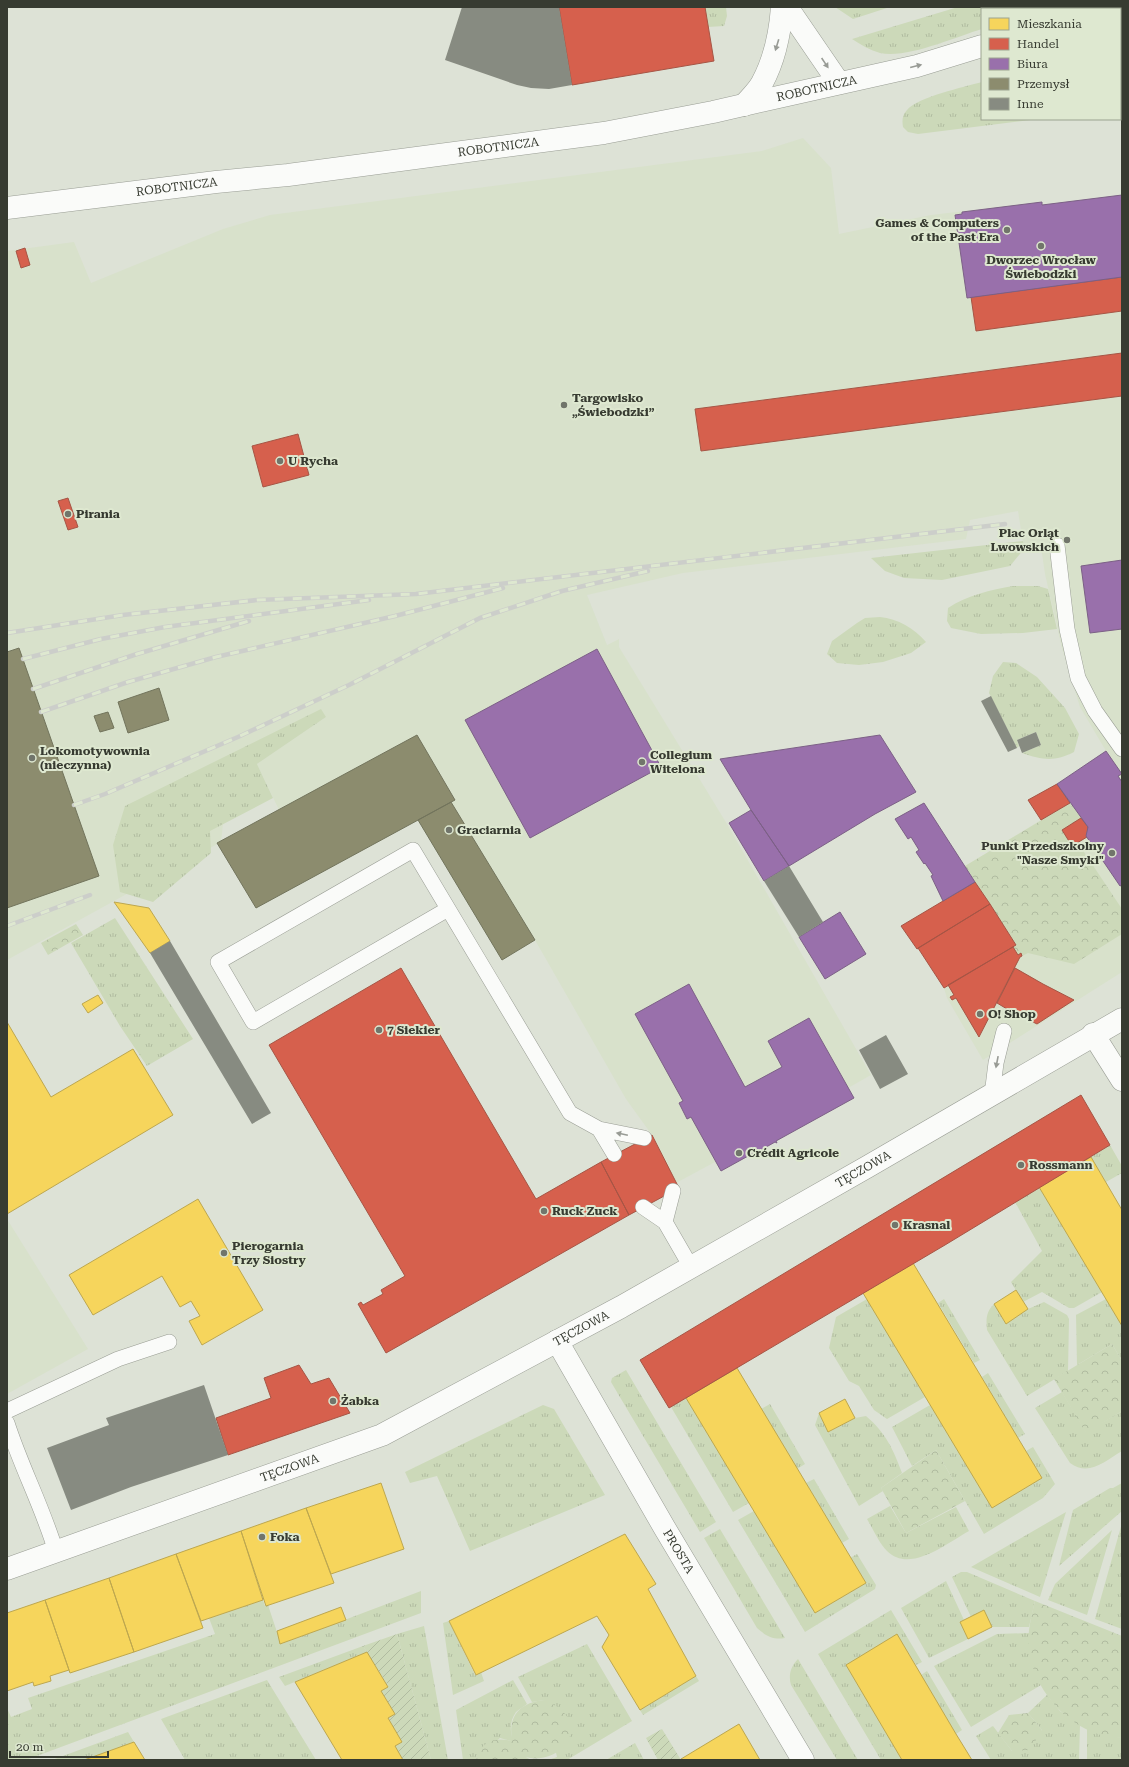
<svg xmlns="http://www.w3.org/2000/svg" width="1129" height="1767" font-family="'Roboto Serif',serif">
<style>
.built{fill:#d8e1cb}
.grass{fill:url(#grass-tufts)}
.park{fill:url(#park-crowns)}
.garden{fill:url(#garden-furrows)}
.homes{fill:#f6d55c;stroke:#bda74f}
.shops{fill:#d6604d;stroke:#a65545}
.offices{fill:#9970ab;stroke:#7c6086}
.industry{fill:#8c8c6e;stroke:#72745c}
.building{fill:#878b81}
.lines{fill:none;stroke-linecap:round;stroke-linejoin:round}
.service-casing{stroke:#999d94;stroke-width:16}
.minor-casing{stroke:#999d94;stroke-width:23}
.tertiary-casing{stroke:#999d94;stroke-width:23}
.service{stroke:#fafbf9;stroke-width:15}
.minor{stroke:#fafbf9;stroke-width:22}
.tertiary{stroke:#fafbf9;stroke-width:22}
.rail-casing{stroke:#ccceca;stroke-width:4.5}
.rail{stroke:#dee8d0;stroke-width:3;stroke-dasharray:9;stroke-linecap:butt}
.oneway{fill:#989b95}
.poi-dot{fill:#71756b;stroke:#dee8d0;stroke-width:1.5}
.labels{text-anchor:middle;stroke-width:4;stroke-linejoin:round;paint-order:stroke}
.street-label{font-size:12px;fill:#373b31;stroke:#dee8d0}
.poi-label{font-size:12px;font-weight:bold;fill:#373b31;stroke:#dee8d0;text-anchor:start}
</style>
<defs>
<pattern id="grass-tufts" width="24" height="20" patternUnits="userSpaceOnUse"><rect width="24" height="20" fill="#ccd9b9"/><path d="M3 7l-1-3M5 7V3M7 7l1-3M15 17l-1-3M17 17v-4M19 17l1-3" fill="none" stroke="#b0bba0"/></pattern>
<pattern id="park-crowns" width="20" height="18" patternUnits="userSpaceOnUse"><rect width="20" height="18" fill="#ccd9b9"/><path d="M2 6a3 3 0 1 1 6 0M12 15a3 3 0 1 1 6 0" fill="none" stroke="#b0bba0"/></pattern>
<pattern id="garden-furrows" width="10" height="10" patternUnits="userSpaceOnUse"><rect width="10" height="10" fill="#ccd9b9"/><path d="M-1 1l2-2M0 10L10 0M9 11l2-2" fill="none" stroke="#b0bba0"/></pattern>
</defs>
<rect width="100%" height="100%" fill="#dde2d6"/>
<!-- built -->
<path class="built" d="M803,138L831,168L839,234L931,215L1042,202V205L1122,195V972L983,1060L947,998L944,988L1016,945L965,866L1041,820L1028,800L1057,784L1106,751L1080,707L1062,648L1045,574L1041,547L1024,549L1018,511L970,520L966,539L683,573L587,595L607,645L619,639V647L727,824L871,1075L848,1088L854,1098L776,1141L777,1143L775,1142L761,1150L762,1151L760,1152L759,1150L721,1171L715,1162L676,1183L652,1135L626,1099L535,940L451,802L455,799L417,735L279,810L257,764L326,717L243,749L223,824L221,842L7,960V251L74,242L91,283L223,229L270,215L762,151Z
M7,1219L88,1349L7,1394Z"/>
<!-- grass -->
<path class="grass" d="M705,7H726L727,16L724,26L708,27Z
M835,7H890L853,19Z
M958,7H1051L1045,9H982V29C955,37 907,59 880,53C870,50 861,45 852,39Z
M982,82V119H1039L918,134L908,132L903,127C902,121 902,115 907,110C918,97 964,87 982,82Z
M1023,541L1024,549L1010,566L942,580L904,578L885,571L871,558Z
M1013,586H1038L1048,589L1057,629L1023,633L981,634L951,628L947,621L948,608C967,595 991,590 1013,586Z
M880,617C898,619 914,628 926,642L911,653L883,662L859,665L837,663L827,654L832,641L857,623L865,618Z
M1003,662L1016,663L1037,677L1065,708L1079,734L1074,752C1055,762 1042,760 1022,753L1041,745L1036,732L1017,740L1019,746L1017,748L989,693L993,676Z
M321,709L326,717L257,764L273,798L210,831L211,853L153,902L120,892L113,845L125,806Z
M115,918L193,1039L147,1066L120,1026L71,943Z
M1110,1145L1122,1166V1173L1106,1182L1091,1157Z
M1039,1187L1102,1292L1074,1308H1069L1042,1292L1023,1302L1011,1282L1042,1251L1015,1202Z
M867,1299L925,1397L887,1419L874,1410L859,1386L849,1381L829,1348L836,1317Z
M944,1299L980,1360L974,1363L938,1303Z
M1106,1299L1122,1326V1361L1112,1344L1077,1365L1076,1315Z
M1044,1302L1067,1315L1069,1319L1068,1371L1027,1396L987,1330C986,1319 986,1312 994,1304L1006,1324L1028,1309Z
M626,1370L716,1522L700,1532L611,1382L612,1378Z
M988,1373L1025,1434L1018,1438L982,1377Z
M1062,1392L1086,1432L1122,1411V1451C1105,1461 1089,1477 1070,1463L1035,1408Z
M686,1398L749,1503L733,1512L671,1407Z
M770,1404L805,1464L797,1469L761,1409Z
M543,1405L554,1409L605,1495L470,1551L437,1476L410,1483L405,1472Z
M930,1405L992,1508L1042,1478L1026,1451L1033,1447L1055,1484L1043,1498L984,1534L936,1450L912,1466L892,1427Z
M819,1413L829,1432L855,1418L866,1416C886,1433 893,1449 902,1473L881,1488L883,1491L859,1506L815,1425Z
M814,1479L849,1539L842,1543L806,1483Z
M1122,1483V1511L1059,1566L1073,1510L1110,1488H1113Z
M890,1506L906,1533L956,1507L969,1531C947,1543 910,1574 887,1551C879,1543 873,1529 867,1519Z
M754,1511L815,1613L866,1583L850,1558L857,1554L876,1585L875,1589L805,1632L738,1520Z
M1066,1512L1040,1597L971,1567Z
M1122,1523V1629L1095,1619Z
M720,1529L785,1638C773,1640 766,1636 757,1628L704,1538Z
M1112,1530L1087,1615L1048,1600L1055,1584Z
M961,1572H967L1035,1601L1029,1627H992L984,1610L971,1617L952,1577Z
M946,1581L964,1620L960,1622L968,1639L929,1658L901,1608Z
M421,1591V1613L26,1760H7V1708L11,1717L32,1709L28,1698L215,1634L209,1618L263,1600L265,1606L268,1605L281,1644Z
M891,1610L922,1662L916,1665L897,1635L846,1665L902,1760H881L818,1654Z
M449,1621L475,1675L481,1672L484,1681L453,1695L443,1623Z
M424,1626L448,1760H431L397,1634Z
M1029,1633C1029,1652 1033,1668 1041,1685L971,1727L934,1666L997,1634Z
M587,1644L632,1721L567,1760H548L557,1757L544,1700L532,1702L518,1677Z
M363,1646L367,1652L285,1686L279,1677Z
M798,1659L858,1760H837L791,1685C788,1675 791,1666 798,1659Z
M927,1671L962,1730L956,1734L921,1675Z
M696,1676L699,1681L643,1715L640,1710Z
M267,1680L316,1760H185L161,1719Z
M513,1680L527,1704C524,1707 519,1709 516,1712C504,1729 514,1752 531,1760H525L511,1741L500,1738L477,1757L476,1760H463L456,1710Z
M1047,1695L1060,1711L1080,1725L1079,1760H991L976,1736L993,1726L1012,1751L1042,1730L1028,1713Z
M1087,1728L1099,1734L1122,1738V1760H1087Z
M128,1732L134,1742L84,1760H52Z
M635,1743L644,1760H606Z"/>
<!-- park -->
<path class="park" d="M1070,803L1088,827L1087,837L1078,843L1122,909V934L1074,964L1028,953L1022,956L1021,954L1018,955L1013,947L1016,944L965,866Z
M76,924L83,935L48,955L41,943Z
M1112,1344L1122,1361V1411L1086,1433L1054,1379Z
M936,1450L965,1501L906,1533L881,1488Z
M1035,1601L1122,1636V1738C1075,1737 1035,1695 1029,1650C1027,1633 1031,1617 1035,1601Z
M544,1700C597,1721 562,1767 525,1757V1760H476C481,1741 495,1737 512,1741C508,1716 519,1703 544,1700Z
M1028,1713L1042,1730L1030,1750L1012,1751L998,1733L1009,1715Z"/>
<!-- garden -->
<path class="garden" d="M397,1634L431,1760H403L395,1746L402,1742L388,1718L395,1714L381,1691L388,1686L363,1646Z
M662,1729L681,1760H658L646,1738Z"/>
<!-- homes -->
<path class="homes" d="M114,902L149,908L170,941L150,953Z
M98,995L103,1003L88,1013L82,1004Z
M7,1022L51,1097L133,1049L173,1115L7,1214Z
M1091,1157L1122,1210V1326L1039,1187Z
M198,1199L263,1310L202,1345L189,1321L200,1316L191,1301L180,1307L162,1276L93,1315L69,1275Z
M913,1263L1042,1478L992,1508L863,1293Z
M1016,1290L1028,1309L1006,1324L994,1304Z
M737,1368L866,1583L815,1613L686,1398Z
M845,1399L855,1418L828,1432L819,1413Z
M381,1483L404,1549L331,1574L306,1508Z
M306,1508L334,1583L266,1606L241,1531Z
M241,1531L263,1600L201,1621L176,1554Z
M625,1534L656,1584L648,1589L696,1676L640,1710L602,1647L609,1635L597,1616L476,1675L449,1621Z
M176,1554L203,1628L134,1652L109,1578Z
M109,1578L134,1652L70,1673L45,1600Z
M45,1600L69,1670L50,1676L51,1681L34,1686L33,1682L7,1691V1613Z
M341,1607L346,1620L280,1644L277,1631Z
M984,1610L992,1627L968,1639L960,1622Z
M897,1634L956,1734L972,1760H902L846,1665Z
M367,1652L388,1687L381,1691L395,1714L388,1718L402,1742L395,1746L403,1760H342L295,1682Z
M739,1724L760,1760H681V1759Z
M134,1742L145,1760H84Z"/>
<!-- shops -->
<path class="shops" d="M559,7H705L714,61L572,85Z
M25,248L30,265L21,268L16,251Z
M1122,277V311L976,331L971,297Z
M1122,353V396L701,451L695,409Z
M298,434L309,475L263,487L252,446Z
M68,498L78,527L68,530L58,501Z
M1057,784L1070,803L1041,820L1028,800Z
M1081,818L1088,827L1087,837L1072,846L1062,830Z
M975,882L990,904L917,949L901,926Z
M990,904L1016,945L944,988L918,948Z
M1013,947L1018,955L1021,953L1022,956L1020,957L979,1037L956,998L952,1000L950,997L954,995L948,985Z
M401,968L536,1199L601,1162L629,1215L386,1353L358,1304L361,1302L363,1305L383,1294L381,1290L405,1276L269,1045Z
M1015,968L1043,984L1074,1000L1037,1024L1007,1009L997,1003Z
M1081,1095L1110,1145L945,1245L669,1408L640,1360Z
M652,1135L679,1188L629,1215L601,1162Z
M299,1365L311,1384L329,1378L350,1413L228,1455L216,1418L271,1398L264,1378Z"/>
<!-- offices -->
<path class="offices" d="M1122,195V277L967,298L955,215L962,214V212L1042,202V205Z
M1122,560V629L1090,633L1081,566Z
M597,649L661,767L530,838L465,720Z
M880,735L916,792L875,814L789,866L751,810L720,759Z
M1106,751L1122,774L1118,776L1122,782V885L1120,886L1086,836L1088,827L1057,784Z
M924,803L975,882L943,901L931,876L933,875L925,863L924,864L916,852L919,850L911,837L908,839L895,819Z
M751,810L789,866L764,881L729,823Z
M840,912L866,954L825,979L799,937Z
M689,984L745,1087L782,1067L768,1041L809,1018L854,1098L776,1141L777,1143L775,1142L761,1150L762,1151L760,1152L759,1150L721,1171L691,1117L687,1119L679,1103L683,1101L635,1014Z"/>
<!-- industry -->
<path class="industry" d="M19,648L99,876L7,908V652Z
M159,688L169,720L128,733L118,702Z
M108,712L114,728L100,732L94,716Z
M417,735L455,800L256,908L217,843Z
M451,802L535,940L502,960L418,820Z"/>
<!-- building -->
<path class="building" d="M462,7H559L572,85L549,89L531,88L517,85L445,60Z
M991,696L1017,748L1008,752L981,701Z
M1036,732L1041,745L1022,753L1017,740Z
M789,866L823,922L799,937L764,881Z
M170,941L271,1113L252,1124L150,953Z
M886,1035L908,1074L880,1089L859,1050Z
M204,1385L228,1455L131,1487L71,1510L47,1448L109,1425L106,1418Z"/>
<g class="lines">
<defs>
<path id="service" d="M1057,545L1067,629L1078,678L1095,711L1122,749
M448,909L253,1022L218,962L413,850L570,1113L599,1129L644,1138
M992,1095L996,1063L1004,1031
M599,1129L614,1154
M643,1207L665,1222L691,1267
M665,1222L673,1191
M7,1411L118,1359L169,1342
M7,1423C21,1467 43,1508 56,1552"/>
<g id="minor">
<path d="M1093,1034L1122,1080"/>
<path id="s1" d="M557,1341L664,1527L803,1760"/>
</g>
<g id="tertiary">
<path d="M787,7L839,83"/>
<path d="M1103,9L1109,7"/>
<path d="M744,105C750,98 758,91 762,83C775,59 780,34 782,7"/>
<path id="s2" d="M7,208L216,182L288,175L604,133L713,112L774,98L917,66L982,46"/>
<path id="s3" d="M7,1569L382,1435L621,1307L867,1167L1122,1019"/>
</g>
</defs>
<!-- service casing -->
<use href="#service" class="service-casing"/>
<!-- minor casing -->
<use href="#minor" class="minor-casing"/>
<!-- tertiary casing -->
<use href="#tertiary" class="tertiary-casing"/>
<!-- service -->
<use href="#service" class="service"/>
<!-- minor -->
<use href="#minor" class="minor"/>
<!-- tertiary -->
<use href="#tertiary" class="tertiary"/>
<defs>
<path id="rail" d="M7,633L123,615L257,600L416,594L1005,524
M23,659L101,639L165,627L369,600
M33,689L137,654L249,621
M41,712L128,682L216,657L395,616L503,588
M74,805L105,794L238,737L349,685L480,618L562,591L648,571
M7,926L90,895"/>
</defs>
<!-- rail casing -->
<use href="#rail" class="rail-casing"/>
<!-- rail -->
<use href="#rail" class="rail"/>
</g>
<!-- one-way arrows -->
<defs><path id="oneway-solid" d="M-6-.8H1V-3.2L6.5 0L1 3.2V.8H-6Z"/></defs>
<g class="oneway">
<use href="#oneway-solid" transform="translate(777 45) rotate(107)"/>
<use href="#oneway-solid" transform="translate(825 63) rotate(56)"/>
<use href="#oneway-solid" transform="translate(916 66) rotate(-14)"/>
<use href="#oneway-solid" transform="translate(997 1062) rotate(101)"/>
<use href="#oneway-solid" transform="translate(622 1134) rotate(-168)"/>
</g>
<!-- markers -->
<g class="poi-dot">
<circle cx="1007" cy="230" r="4"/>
<circle cx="1041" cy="246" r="4"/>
<circle cx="564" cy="405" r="4"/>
<circle cx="280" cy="461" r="4"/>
<circle cx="68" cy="514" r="4"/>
<circle cx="1067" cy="540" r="4"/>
<circle cx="32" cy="758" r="4"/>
<circle cx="642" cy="762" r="4"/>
<circle cx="449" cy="830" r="4"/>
<circle cx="1112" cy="853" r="4"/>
<circle cx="980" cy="1014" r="4"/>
<circle cx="379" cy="1030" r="4"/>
<circle cx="739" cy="1153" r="4"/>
<circle cx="1021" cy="1165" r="4"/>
<circle cx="544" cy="1211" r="4"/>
<circle cx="895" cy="1225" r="4"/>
<circle cx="224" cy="1253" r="4"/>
<circle cx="333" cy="1401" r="4"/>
<circle cx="262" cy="1537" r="4"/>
</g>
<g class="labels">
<!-- street labels -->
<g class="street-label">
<text dy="4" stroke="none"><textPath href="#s2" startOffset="819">ROBOTNICZA</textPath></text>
<text dy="4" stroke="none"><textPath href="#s2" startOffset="495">ROBOTNICZA</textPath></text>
<text dy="4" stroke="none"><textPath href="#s2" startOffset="171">ROBOTNICZA</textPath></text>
<text dy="4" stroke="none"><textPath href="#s3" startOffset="948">TĘCZOWA</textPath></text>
<text dy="4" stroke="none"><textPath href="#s3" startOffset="624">TĘCZOWA</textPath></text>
<text dy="4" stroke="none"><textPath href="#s3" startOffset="300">TĘCZOWA</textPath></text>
<text dy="4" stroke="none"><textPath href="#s1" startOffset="243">PROSTA</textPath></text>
</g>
<!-- poi labels -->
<g class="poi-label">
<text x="999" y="227" text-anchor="end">Games &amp; Computers<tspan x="999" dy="14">of the Past Era</tspan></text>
<text x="1041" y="264" text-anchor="middle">Dworzec Wrocław<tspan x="1041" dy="14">Świebodzki</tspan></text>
<text x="572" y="402">Targowisko<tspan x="572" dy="14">„Świebodzki”</tspan></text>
<text x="288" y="465">U Rycha</text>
<text x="76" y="518">Pirania</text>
<text x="1059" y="537" text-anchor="end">Plac Orląt<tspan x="1059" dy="14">Lwowskich</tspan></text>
<text x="40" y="755">Lokomotywownia<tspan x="40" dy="14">(nieczynna)</tspan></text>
<text x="650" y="759">Collegium<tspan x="650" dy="14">Witelona</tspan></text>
<text x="457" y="834">Graciarnia</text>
<text x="1104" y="850" text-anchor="end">Punkt Przedszkolny<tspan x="1104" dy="14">"Nasze Smyki"</tspan></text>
<text x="988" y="1018">O! Shop</text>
<text x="387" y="1034">7 Siekier</text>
<text x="747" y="1157">Crédit Agricole</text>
<text x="1029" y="1169">Rossmann</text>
<text x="552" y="1215">Ruck Zuck</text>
<text x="903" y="1229">Krasnal</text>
<text x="232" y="1250">Pierogarnia<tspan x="232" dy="14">Trzy Siostry</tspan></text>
<text x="341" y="1405">Żabka</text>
<text x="270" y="1541">Foka</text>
</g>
</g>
<!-- border -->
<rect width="1129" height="1767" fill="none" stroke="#373b31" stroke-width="16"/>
<!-- legend -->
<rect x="981" y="8" width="140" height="112" fill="#dee8d0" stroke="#9ba390"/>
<rect x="989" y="18" width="20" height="12" fill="#f6d55c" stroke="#9ba390"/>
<text x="1017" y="28" font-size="12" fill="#373b31">Mieszkania</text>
<rect x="989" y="38" width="20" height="12" fill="#d6604d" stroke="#9ba390"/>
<text x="1017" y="48" font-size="12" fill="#373b31">Handel</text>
<rect x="989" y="58" width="20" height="12" fill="#9970ab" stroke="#9ba390"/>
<text x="1017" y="68" font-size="12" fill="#373b31">Biura</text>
<rect x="989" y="78" width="20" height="12" fill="#8c8c6e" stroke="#9ba390"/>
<text x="1017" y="88" font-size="12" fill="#373b31">Przemysł</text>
<rect x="989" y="98" width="20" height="12" fill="#878b81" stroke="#9ba390"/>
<text x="1017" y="108" font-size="12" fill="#373b31">Inne</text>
<!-- scale -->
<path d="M10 1751v6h98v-6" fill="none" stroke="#373b31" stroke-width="2"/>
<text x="16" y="1751" font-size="12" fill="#373b31" stroke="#dee8d0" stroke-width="3" paint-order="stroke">20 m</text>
</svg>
